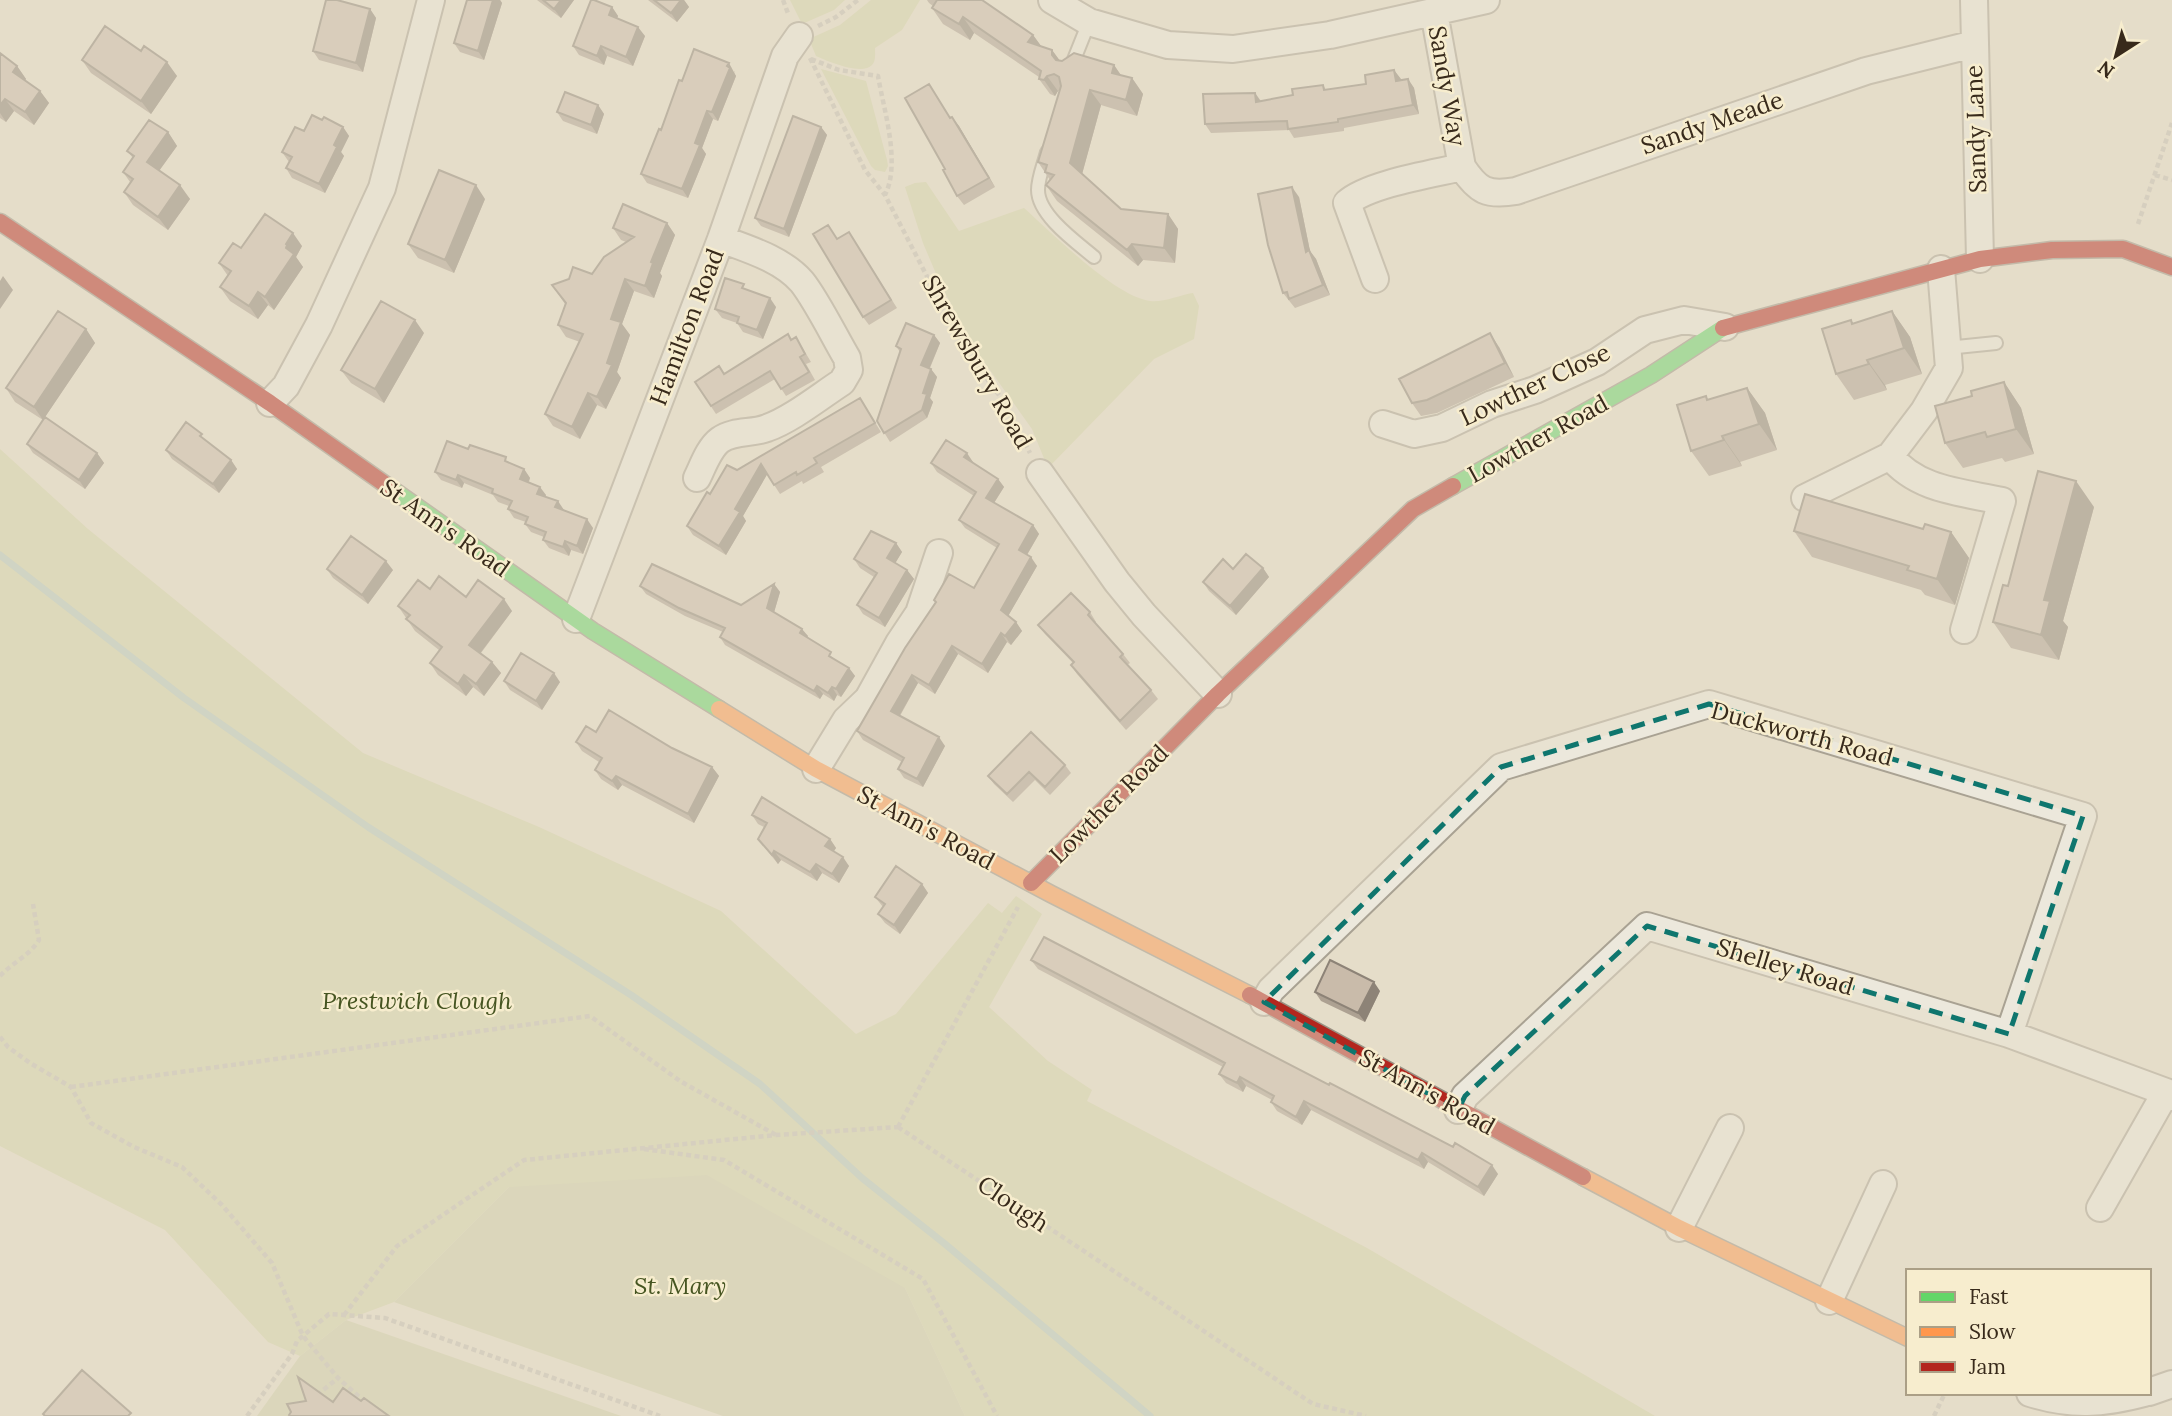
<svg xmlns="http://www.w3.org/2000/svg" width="2172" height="1416" font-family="Lora,serif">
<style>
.green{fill:#d3d5aa}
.cemetery{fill:#cecfaa}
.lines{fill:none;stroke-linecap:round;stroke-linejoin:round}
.stream{stroke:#b6c9be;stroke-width:7}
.lane-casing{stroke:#a9a293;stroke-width:16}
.street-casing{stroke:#a9a293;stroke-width:30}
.fast-casing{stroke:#999183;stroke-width:19}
.slow-casing{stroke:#999183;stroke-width:19}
.jam-casing{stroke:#999183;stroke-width:19}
.path{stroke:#c4beb3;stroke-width:4.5;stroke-dasharray:5 3.5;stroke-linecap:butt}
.lane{stroke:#ece8dc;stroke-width:12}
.street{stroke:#ece8dc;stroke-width:26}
.fast{stroke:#63d668;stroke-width:16}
.slow{stroke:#ff974d;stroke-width:16}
.jam{stroke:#b3261e;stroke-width:16}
.wall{fill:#ada192}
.shaded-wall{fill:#8d8377}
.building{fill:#c9bbaa;stroke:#8d8377;stroke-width:2}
.marked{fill:none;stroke:#0f766e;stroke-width:5;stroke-dasharray:14 9;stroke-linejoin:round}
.labels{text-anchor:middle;stroke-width:5;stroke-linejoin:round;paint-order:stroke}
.street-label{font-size:24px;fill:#382a1b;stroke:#f7edce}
.park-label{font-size:24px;font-style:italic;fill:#465521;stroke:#f7edce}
</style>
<rect width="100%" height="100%" fill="#e5ddc9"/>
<!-- green -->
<path class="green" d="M790,0H845L834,10L802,24Z
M871,0H920L902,30L875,48C875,54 876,61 872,65C862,76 827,61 816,56L809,39L840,25Z
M821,69L866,81L887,160L888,166L885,172L875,170L871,166Z
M926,182L959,231L1024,208C1052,233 1114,296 1150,301C1162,303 1180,295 1193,293L1199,306L1194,339L1154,359L1048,468L1032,429L975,349L940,283L923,243L905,187L915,183Z
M0,449L88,529L363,753L539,827L721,911L856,1034L896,1014L988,903L1002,913L1016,896L1042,914L989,1007L1048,1061L1092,1090L1087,1101L1367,1248L1655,1416H965L905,1288L509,1187L394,1302L346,1320L300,1356L268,1342L165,1230L0,1146Z"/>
<!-- cemetery -->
<path class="cemetery" d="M707,1175L905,1288L965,1416H723L394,1302L509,1187Z
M346,1320L621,1416H257L300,1356Z"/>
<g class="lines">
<!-- stream -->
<path class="stream" d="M0,555L184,698L368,827L631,995L760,1084L862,1178L945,1244L1150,1416"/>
<defs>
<path id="lane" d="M1071,67L1089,22
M1047,152C1044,164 1038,178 1038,190C1038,215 1076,242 1094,257
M1947,348L1996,343"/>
<path id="street" d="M1052,0L1089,22L1168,45L1233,49L1330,35L1486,0
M1974,0L1980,259
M1434,12L1462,167C1478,191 1487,196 1516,191L1866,71L1974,44
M1941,269L1949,368L1924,411L1890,456C1917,490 1961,492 2002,501L1964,630
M1375,279L1347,203C1368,184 1432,174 1462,167
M270,403L286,386L319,325L382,188L431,0
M1383,424L1414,434L1442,428L1492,404L1535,390L1597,362L1645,330L1684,320L1725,327
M1040,473L1117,582L1144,615L1218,694
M697,478C703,466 709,448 720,440C734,430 752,434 767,428C792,419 819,397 842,382L849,370L847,358C834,336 817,301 802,282C782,259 748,249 721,239
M1805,498L1890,456
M576,619L721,239L785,56L799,36
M816,769L846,720L868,699L899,643L919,613L939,553
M1264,1002L1271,990L1501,767L1709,704L2083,816L2009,1034
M1458,1110L1465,1096L1647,926L2009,1034L2166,1092L2172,1097
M2100,1208L2166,1092
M1679,1228L1730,1128
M1829,1301L1883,1184
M2149,1392L2172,1384
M2030,1393C2071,1406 2103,1404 2144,1393"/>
<path id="fast" d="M1453,486L1651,375L1723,328
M389,487L593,631L719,709"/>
<path id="slow" d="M719,709L816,769L1051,894L1250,995
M1583,1177L1679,1228L1908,1338"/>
<path id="jam" d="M0,222L270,403L389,487
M1723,328L1980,259L2052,250L2123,249L2172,267
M1031,883L1218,694L1413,509L1453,486
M1250,995L1583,1177"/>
</defs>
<!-- lane casing -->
<use href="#lane" class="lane-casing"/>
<!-- street casing -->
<use href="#street" class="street-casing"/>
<!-- fast casing -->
<use href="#fast" class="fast-casing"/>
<!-- slow casing -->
<use href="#slow" class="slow-casing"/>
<!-- jam casing -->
<use href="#jam" class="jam-casing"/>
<!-- path -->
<path class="path" d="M783,0L789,16
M818,26L836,17L858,0
M810,58L865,170L885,195L949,319L979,368L1002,399L1030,453
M811,59L839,70L878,76C884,111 901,163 885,195
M2155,175L2172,180
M2138,224L2172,123
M0,976C12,963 29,956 39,940L33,904
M0,1037L8,1047L30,1063L71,1087L91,1123L134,1147L182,1167L222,1205L272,1263L303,1336L338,1378L365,1402
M71,1087L590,1016L680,1081L776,1135
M898,1127L1313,1404L1366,1416
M898,1127L1018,907
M644,1149L724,1160L923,1279L997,1416
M344,1315L397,1246L524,1160L776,1135L898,1127
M317,1395L338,1378
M247,1416L292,1354L297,1341L329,1314L385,1318L660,1416
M1934,1416L1945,1393"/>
<!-- lane -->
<use href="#lane" class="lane"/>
<!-- street -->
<use href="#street" class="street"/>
<!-- fast -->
<use href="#fast" class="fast"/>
<!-- slow -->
<use href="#slow" class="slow"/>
<!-- jam -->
<use href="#jam" class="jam"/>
</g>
<!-- wall -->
<path class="wall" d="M467,0H500L502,3L484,60L460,52L454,43Z
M537,0H574L561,18Z
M648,0H684L689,7L677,22Z
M927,0H982L1033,35L1041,46L1052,50L1060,61L1114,65L1121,75L1132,78L1143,94L1137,116L1101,105L1082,174L1121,209L1168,214L1178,229L1175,263L1143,260L1138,266L1057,201L1046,185L1050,180L1038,162L1060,91H1058L1055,96L1050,94L1039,79V77L974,33L970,40L943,24L932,8L933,6L929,3Z
M612,7L618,16L617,18L645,36L633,66L607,56L604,65L579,55L573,46Z
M370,9L376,18L363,72L319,60L313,51Z
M141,51L177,76L151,114L91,73L82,60Z
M0,53L17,66L26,79L25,80L40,91L49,103L34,125L14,111L6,122L0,118Z
M1394,70L1401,80L1408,79L1414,88L1419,114L1344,128V131L1294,138L1289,130L1211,133L1205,124L1255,93L1261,101L1293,95L1323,85L1326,90L1366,84Z
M735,71L734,73L736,76L718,121L713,119L702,148L706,154L688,198L647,183L641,174L661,130Z
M929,84L950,118L959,126L995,187L964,205L957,196L945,169Z
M598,105L604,114L597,134L563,121L557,112Z
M322,120L343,127L349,136L341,152L344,156L325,193L292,178L286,168L289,162L282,152Z
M821,127L827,135L789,237L761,226L755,218Z
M168,132L177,146L159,171L190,199L168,230L133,205L124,192L130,182L123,172L133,158L127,151Z
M1299,197L1310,251L1316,259L1330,295L1295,308L1283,293Z
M485,199L454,273L418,258L408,244Z
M667,223L675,235L660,273L662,276L654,298L634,291L622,324L630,335L617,372L621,378L606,409L597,405L580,439L553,426L545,414L580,342L566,337L558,325L565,304L552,285L592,274L626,242L621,240L613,228Z
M849,232L897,308L869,325L863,317L838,238Z
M302,246L296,257L303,267L274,310L268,305L258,319L230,301L220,287L228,276L219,263L241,248Z
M748,290L776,307L763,339L743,332L737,323L722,318L715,309Z
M1892,311L1910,337L1922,374L1885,385L1887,390L1854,400L1836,374L1851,320L1854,324Z
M86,329L95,343L43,420L15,402L6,388Z
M424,333L384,403L351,383L341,370Z
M934,335L940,343L930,368L937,377L930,398L933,402L927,418L890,442L877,421L900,352L896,346Z
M796,337L811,362L806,364L815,380L786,396L775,379L716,414L695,382L724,374Z
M1499,347L1514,377L1437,413L1421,416L1412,403Z
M2004,382L2021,408L2034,454L2005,462L2002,458L1963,468L1945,443L1972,396Z
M1747,388L1765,413L1777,450L1740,462L1742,466L1709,476L1691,451L1709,400Z
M860,398L881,432L821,467L824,472L803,484L802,481L780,494L767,474L743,516L746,521L726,555L693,535L687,526L710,494L737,470Z
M208,443L231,460L237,469L219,493L172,459L166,450Z
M27,444L97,453L104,463L85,489L33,453Z
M468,449L524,469L530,478L529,482L546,495L545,497L564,510L593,528L583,554L571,550L569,556L549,548L543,540L544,537L531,532L525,524L526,522L514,518L508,509L509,506L498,502L493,495L464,483L462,488L441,480L435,472Z
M973,462L972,463L998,479L1004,487L994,503L1033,525L1039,534L1027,555L1037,566L1008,616L1016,622L1022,631L1011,645L1007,642L988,673L958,654L935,694L918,683L900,716L945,746L923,787L904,778L898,769L902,762L863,740L857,731L936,603L934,600L974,588L997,548L965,528L959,520L974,496L937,472L931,463Z
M2094,507L2063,621L2068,627L2059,660L2011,648L1993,622L2008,586Z
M1923,529L1951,532L1969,558L1955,605L1925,595L1921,590L1812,557L1794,531Z
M896,543L902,552L895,563L907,570L914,579L885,627L863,614L857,605L874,577L860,568L854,559Z
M1263,568L1269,577L1236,615L1209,591L1203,582L1233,569Z
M327,569L393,570L368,604L333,578Z
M774,584L780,592L774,612L808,636L807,638L836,660L849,668L855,676L841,697L837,695L834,701L823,694L820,699L725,645L720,637L723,632L685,616L646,594L640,586L741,605Z
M430,589L466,597L512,611L481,653L492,662L501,673L484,696L473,687L466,696L438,675L430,663L439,650L415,631L398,606Z
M1090,612L1096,622L1095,623L1123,654L1130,663L1127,665L1151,690L1158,699L1126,730L1077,674L1071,665L1073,663L1045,634L1038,625Z
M504,681L560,682L542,710L510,690Z
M596,732L672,748L712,767L719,776L694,823L622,785L618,790L601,779L595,770L599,762L582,751L576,742Z
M1065,765L1071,773L1050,795L1035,780L1013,802L994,784L988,776Z
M752,815L830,839L836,848L834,851L849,866L839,883L822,873L817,881L781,860L778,864L758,839L764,827L758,824Z
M922,884L928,893L900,934L885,923L878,914L883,907L875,897Z
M1031,960L1498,1174L1484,1196L1428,1162L1424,1169L1311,1110L1302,1125L1277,1111L1271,1102L1272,1100L1246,1086L1243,1092L1226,1083L1219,1074L1223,1067L1038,969Z
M1380,991L1365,1022L1321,1001L1315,992Z"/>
<!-- shaded-wall -->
<path class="shaded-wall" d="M493,0H500L502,3L484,60L478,51Z
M561,0H574L561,18L554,9Z
M681,0H684L689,7L677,22L671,13Z
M612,7L618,16L615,24L609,15Z
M370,9L376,18L363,72L356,63Z
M963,17L974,33L970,40L959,24Z
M638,27L645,36L633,66L626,57Z
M1033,35L1044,50L1028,42Z
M601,46L607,56L604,65L597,56Z
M1052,50L1063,65V70L1052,55Z
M167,62L177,76L151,114L141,101Z
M729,63L736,76L718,121L712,112Z
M1114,65L1124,80L1112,73Z
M17,66L26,79L22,84L13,72Z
M1394,70L1401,79L1403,90L1396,81Z
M1047,76L1058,91L1055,96L1044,80Z
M1132,78L1143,94L1137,116L1126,100Z
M1408,79L1414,88L1419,114L1413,105Z
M1090,90L1101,105L1081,178L1070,163Z
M40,91L49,103L34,125L25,112Z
M1255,93L1261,102H1256Z
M5,99L14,111L6,122L0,113V105Z
M598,105L604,114L597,134L591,125Z
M707,111L713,119L702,148L706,154L688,198L682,189L695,143Z
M952,117L959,126L995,187L989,178Z
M343,127L349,136L341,152L344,156L325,193L319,184L334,145Z
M821,127L827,135L789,237L784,229Z
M168,132L177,146L156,175L147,162Z
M180,185L190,199L168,230L158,217Z
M476,185L485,199L454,273L445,260Z
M1292,187L1299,197L1310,251L1316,259L1330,295L1323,285L1306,252Z
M1168,214L1178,229L1175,263L1164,248Z
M667,223L675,235L660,273L662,276L654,298L645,286L651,262Z
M293,233L302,246L296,257L303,267L274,310L265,297L286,248V244Z
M1132,244L1143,260L1138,266L1127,250Z
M3,276L13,290L0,309V281Z
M625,279L634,291L622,324L630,335L617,372L621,378L606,409L597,397L611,319Z
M258,292L268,305L258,319L249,306Z
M770,298L776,307L763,339L757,330Z
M1892,311L1910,337L1922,374L1904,348Z
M415,320L424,333L384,403L375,389Z
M86,329L95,343L43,420L34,407Z
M1490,333L1499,347L1514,377L1505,363Z
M934,335L940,343L927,374L921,365Z
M1867,360L1885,385L1887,390L1869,364Z
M931,369L937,377L930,398L933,402L927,418L922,410L923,393Z
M2004,382L2021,408L2034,454L2016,429Z
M1747,388L1765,413L1777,450L1759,424Z
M588,393L597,405L580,439L572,427Z
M1722,436L1740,462L1742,466L1724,440Z
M97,453L104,463L85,489L79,480Z
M967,453L973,462L970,466L964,457Z
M231,460L237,469L219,493L213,484Z
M761,464L768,473L743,516L746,521L726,555L719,546L735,509Z
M524,469L530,478L526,487L520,479Z
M458,475L464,483L462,488L456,480Z
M998,479L1004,487L992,506L986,498Z
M2076,481L2094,507L2063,621L2068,627L2059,660L2041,635L2044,600Z
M540,487L546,495L543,502L537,494Z
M558,501L564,510L555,507Z
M587,519L593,528L583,554L577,546Z
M1033,525L1039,534L1025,558L1019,550Z
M1951,532L1969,558L1955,605L1937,579Z
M565,541L571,550L569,556L563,547Z
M896,543L902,552L893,567L887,558Z
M1031,557L1037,566L1007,618L1001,610Z
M386,561L393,570L368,604L362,595Z
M1263,568L1269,577L1236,615L1230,606Z
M907,570L914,579L885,627L879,618Z
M774,584L780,592L773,616L767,608Z
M504,599L512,611L478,656L469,645Z
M1016,622L1022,631L1011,645L1005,636Z
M802,629L808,636L805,641L800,633Z
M1001,633L1007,642L988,673L982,664Z
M952,646L958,654L935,694L929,685Z
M492,662L501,673L484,696L476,684Z
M849,668L855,676L841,697L836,689Z
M554,673L560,682L542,710L536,701Z
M464,675L473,687L466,696L458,684Z
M912,675L918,683L897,720L891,711Z
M817,686L823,694L820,699L814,691Z
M832,687L837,695L834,701L828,693Z
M939,737L945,746L923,787L917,779Z
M712,767L719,776L694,823L688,814Z
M616,776L622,785L618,790L612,781Z
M830,839L836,848L831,855L825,846Z
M774,851L781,860L778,864L772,855Z
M843,857L849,866L839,883L832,874Z
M816,864L822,873L817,881L810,872Z
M922,884L928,893L900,934L894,925Z
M1374,982L1380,991L1365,1022L1358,1013Z
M1240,1077L1246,1086L1243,1092L1237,1083Z
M1304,1101L1311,1110L1302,1125L1296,1117Z
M1422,1153L1428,1162L1424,1169L1418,1160Z
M1492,1165L1498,1174L1484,1196L1478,1187Z"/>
<!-- building -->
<path class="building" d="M326,0H337L370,9L356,63L313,51Z
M467,0H493L478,51L454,43Z
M543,0H561L554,9Z
M591,0H594L612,7L609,15L638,27L626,57L601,46L597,56L573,46Z
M654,0H681L671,13Z
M937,0H982L1033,35L1028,42L1052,50V55L1056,60L1062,61L1074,53L1114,65L1112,73L1132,78L1126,100L1090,90L1070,163L1121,209L1168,214L1164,248L1132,244L1127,250L1046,185L1054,175L1045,172L1047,165L1038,162L1061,86L1059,77L1054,74L1047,76L1044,80L1039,79L1041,71L963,17L959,24L932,8Z
M105,26L141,51L144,46L167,62L141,101L82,60Z
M694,49L729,63L727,66L730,68L712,112L707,111L695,143L700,145L682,189L641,174L659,129L661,130L679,80L682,81Z
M0,53L17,66L13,72L40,91L25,112L5,99L0,105Z
M1394,70L1396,81L1408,79L1413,105L1338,119V122L1288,129L1287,121L1205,124L1203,94L1255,93L1256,102L1293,95L1292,89L1323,85L1324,90L1366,84L1365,75Z
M929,84L950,118L952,117L989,178L957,196L943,170L945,169L905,98Z
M565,92L598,105L591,125L557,112Z
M312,115L322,120L324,117L343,127L334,145L337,147L319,184L286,168L292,157L282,152L295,127L304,131Z
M793,116L821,127L784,229L755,218Z
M149,120L168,132L147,162L180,185L158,217L124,192L133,179L123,172L134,156L127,151Z
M439,170L476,185L445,260L408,244Z
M1292,187L1306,252L1309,250L1323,285L1289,299L1287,292L1283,293L1268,245L1258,194Z
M623,204L667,223L651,262L653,263L645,286L625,279L611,319L621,322L607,363L612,365L597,397L588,393L572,427L545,414L583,334L558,325L566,303L552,285L569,279L573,267L592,274L604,257L634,237L613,228Z
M265,214L293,233L286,244L287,245L286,248L294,254L265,297L258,292L249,306L220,287L231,271L219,263L233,243L241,248Z
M828,225L837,239L849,232L891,300L863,317L813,234Z
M725,278L744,284L742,288L770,298L757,330L737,323L739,317L715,309Z
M381,301L415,320L375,389L341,370Z
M58,311L86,329L34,407L6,388Z
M1892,311L1904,348L1867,360L1869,364L1836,374L1822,329L1851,320L1852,324Z
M906,323L934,335L921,365L931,369L923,393L927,394L922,410L884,433L877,421L901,349L896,346Z
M1490,333L1505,363L1427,400L1412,403L1399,379Z
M788,334L791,340L796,337L805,354L800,357L809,372L781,389L770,371L711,406L695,382L719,366L724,374Z
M2004,382L2016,429L1987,437L1985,432L1945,443L1935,406L1972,396L1971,391Z
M1747,388L1759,424L1722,436L1724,440L1691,451L1677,405L1706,396L1707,400Z
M860,398L875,423L814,458L817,463L797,475L796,472L774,485L761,464L735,509L740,512L719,546L687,526L707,492L710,494L727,465L737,470Z
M45,417L97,453L79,480L27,444Z
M186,422L202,434L200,436L231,460L213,484L166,450Z
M946,440L967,453L964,457L998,479L986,498L1033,525L1019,550L1031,557L1001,610L1016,622L1005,636L1001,633L982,664L952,646L929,685L912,675L891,711L939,737L917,779L898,769L904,758L857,731L905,648L936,602L934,600L949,574L974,588L999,544L959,520L976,492L931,463Z
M447,441L468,449L470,445L506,457L505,461L524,469L520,479L540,487L537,494L558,501L555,507L587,519L577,546L565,541L563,547L543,540L546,532L525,524L528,517L508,509L512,501L492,493L493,489L458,475L456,480L435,472Z
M2038,471L2076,481L2044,600L2050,601L2041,635L1993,622L2003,585L2008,586Z
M1805,494L1923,529L1925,524L1951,532L1937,579L1907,570L1909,566L1794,531Z
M871,531L896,543L887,558L907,570L879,618L857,605L877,573L854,559Z
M351,536L386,561L362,595L327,569Z
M1246,554L1263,568L1230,606L1203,582L1223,559L1233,569Z
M652,564L741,605L774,584L767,608L802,629L800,633L831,652L829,656L849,668L836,689L832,687L828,693L817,686L814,691L720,637L725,628L679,608L640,586Z
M439,576L466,597L478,580L504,599L469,645L492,662L476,684L464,675L458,684L430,663L442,647L406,619L410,615L398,606L418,580L430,589Z
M1071,593L1090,612L1088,615L1123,654L1120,657L1151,690L1120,721L1071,665L1074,662L1038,625Z
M521,653L554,673L536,701L504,681Z
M609,710L672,748L712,767L688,814L616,776L612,781L595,770L602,758L576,742L586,726L596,732Z
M1031,732L1065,765L1045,787L1029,772L1007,794L988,776Z
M762,797L830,839L825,846L843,857L832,874L816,864L810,872L774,851L772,855L758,839L767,823L752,815Z
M896,866L922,884L894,925L878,914L885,904L875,897Z
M1044,937L1329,1085L1330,1083L1453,1147L1455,1143L1492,1165L1478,1187L1422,1153L1418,1160L1304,1101L1296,1117L1271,1102L1274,1096L1240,1077L1237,1083L1219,1074L1225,1063L1031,960Z
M1330,960L1374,982L1358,1013L1315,992Z
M82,1370L131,1413L128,1416H45L43,1414Z
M298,1377L333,1402L343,1388L361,1401L364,1398L389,1416H290L289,1415L291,1412L287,1404L306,1401Z"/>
<!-- marked area -->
<path d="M0 0H2172V1416H0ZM1709,704L2083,816L2009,1034L1647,926L1465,1096L1458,1110L1264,1002L1501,767Z" fill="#e5ddc9" fill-opacity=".55" fill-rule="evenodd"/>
<path class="marked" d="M1709,704L2083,816L2009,1034L1647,926L1465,1096L1458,1110L1264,1002L1501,767Z"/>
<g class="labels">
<!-- street labels -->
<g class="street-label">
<text transform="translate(1447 86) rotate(80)" y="8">Sandy Way</text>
<text transform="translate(1712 123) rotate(-19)" y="8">Sandy Meade</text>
<text transform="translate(1976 129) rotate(-92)" y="8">Sandy Lane</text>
<text transform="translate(687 327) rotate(-69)" y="8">Hamilton Road</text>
<text transform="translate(977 362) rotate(60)" y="8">Shrewsbury Road</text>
<text transform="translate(1535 385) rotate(-25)" y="8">Lowther Close</text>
<text transform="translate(1538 439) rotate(-29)" y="8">Lowther Road</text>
<text transform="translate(445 528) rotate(35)" y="8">St Ann's Road</text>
<text transform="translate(1802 734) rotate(15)" y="8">Duckworth Road</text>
<text transform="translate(1109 804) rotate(-45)" y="8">Lowther Road</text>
<text transform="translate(926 828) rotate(28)" y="8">St Ann's Road</text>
<text transform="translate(1785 967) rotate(17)" y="8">Shelley Road</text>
<text transform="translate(1427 1092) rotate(29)" y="8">St Ann's Road</text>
<text transform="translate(1013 1204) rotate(34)" y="8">Clough</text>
</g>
<!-- park labels -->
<g class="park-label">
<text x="417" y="1009">Prestwich Clough</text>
<text x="680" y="1294">St. Mary</text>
</g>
</g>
<!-- legend -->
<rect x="1906" y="1269" width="245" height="126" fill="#f7edce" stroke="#ab9f86" stroke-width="2"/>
<rect x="1920" y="1292" width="35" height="10" fill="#63d668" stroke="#ab9f86" stroke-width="2"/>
<text x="1969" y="1304" font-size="21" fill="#382a1b">Fast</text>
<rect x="1920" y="1327" width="35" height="10" fill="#ff974d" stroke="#ab9f86" stroke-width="2"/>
<text x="1969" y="1339" font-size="21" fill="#382a1b">Slow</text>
<rect x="1920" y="1362" width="35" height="10" fill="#b3261e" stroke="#ab9f86" stroke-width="2"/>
<text x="1969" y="1374" font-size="21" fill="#382a1b">Jam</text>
<!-- north arrow -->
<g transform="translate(2116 56) rotate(216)" stroke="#f7edce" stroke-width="5" paint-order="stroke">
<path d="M0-5L12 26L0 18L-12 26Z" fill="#382a1b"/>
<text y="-10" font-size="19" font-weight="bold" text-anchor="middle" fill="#382a1b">N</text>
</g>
</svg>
